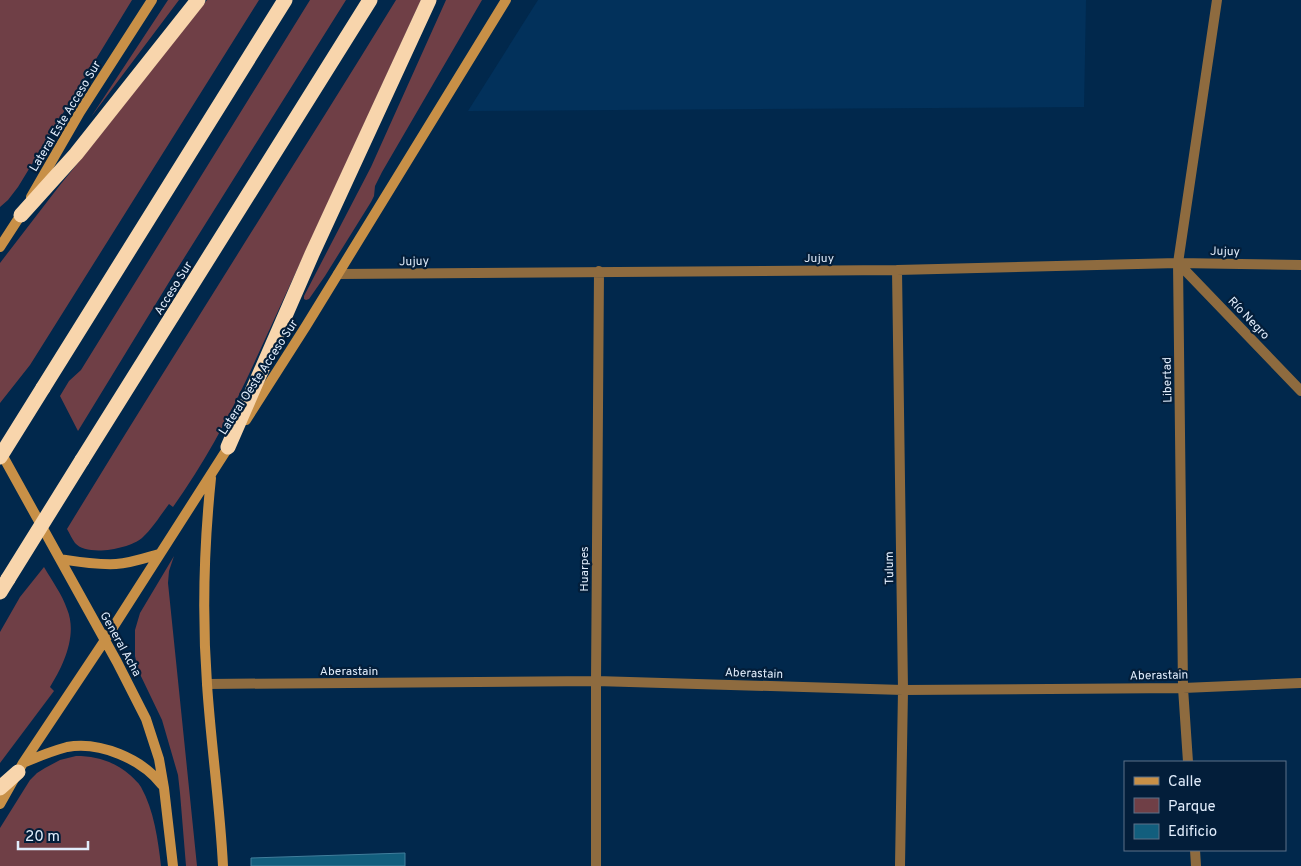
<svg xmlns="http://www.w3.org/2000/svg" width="1301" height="866" font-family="Overpass,sans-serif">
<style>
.built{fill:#02315b}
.green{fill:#6f3f46}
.building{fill:#125e7d;stroke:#417e9c}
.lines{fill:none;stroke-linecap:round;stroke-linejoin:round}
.street{stroke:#8e6b3f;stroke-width:10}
.secondary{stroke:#c89047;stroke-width:10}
.highway{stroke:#f8d5ac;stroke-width:15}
.highway-bridge{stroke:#f8d5ac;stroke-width:15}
.labels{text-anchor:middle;stroke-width:4.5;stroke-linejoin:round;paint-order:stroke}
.street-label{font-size:12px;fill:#e1edfc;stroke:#031e3a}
</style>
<rect width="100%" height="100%" fill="#01284c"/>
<!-- built -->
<path class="built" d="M538,0H1086L1084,107L468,111Z"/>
<!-- green -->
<path class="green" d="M0,0H132L18,187L8,200L0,207Z
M168,0H179L91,117Z
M207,0H259L30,365L0,403V263L60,185L86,153Z
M310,0H346L174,274L78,431L60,396L69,381L81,370Z
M396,0H421L250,372C228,419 203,465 173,507L169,504C160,516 152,529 142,538C129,549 87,557 75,543C72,539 70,534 67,529C175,352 287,177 396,0Z
M446,0H482L382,172L375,186L374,196L371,202L325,276L309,299L306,300L304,299V296L371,167Z
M174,556L169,571L168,583L197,866H186L180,793L178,775L162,720L138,670L135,656V630L140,613Z
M44,567C52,581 62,594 67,609C78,635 63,666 50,687L54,691L0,763V632L20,597Z
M76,756C97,756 115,762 130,775C134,779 138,782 141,787C154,810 158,840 161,866H0V828L30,780L37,773L45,768L60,760Z"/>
<!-- building -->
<path class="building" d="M405,853V866H251V858Z"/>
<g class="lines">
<!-- street -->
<path class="street" d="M1178,263L1301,391
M897,270L903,690L900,866
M338,274L897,270L1178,263L1301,265
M207,684L596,681L903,690L1183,688L1301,683
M1188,762L1183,688L1178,263L1217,0
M1195,850L1196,866
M596,866V681L599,271"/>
<!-- secondary -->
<path class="secondary" d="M31,197L80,112L152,0
M0,247L24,210
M246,420L306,326L506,0
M0,451L117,662L146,719L159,759L164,788L173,866
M211,478C204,546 202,615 207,684C211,745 220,805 223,866
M60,559C79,562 97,565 116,564C131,563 145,558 159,554
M23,763C37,757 52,751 67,747C100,741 142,759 162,785
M0,804L23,763L105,640L231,443"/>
<!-- highway -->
<path class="highway" d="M21,215L76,154L198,0
M43,388L285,0
M228,447L312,254L429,0
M82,460L370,0
M0,592L8,579
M0,788L18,772"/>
<!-- highway-bridge -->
<path class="highway-bridge" d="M0,457L43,388
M8,579L82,460"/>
</g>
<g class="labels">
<!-- street labels -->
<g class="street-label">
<text transform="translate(65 116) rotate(-59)" y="4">Lateral Este Acceso Sur</text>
<text transform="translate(1225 251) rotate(1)" y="4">Jujuy</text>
<text x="819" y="262">Jujuy</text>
<text transform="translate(414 261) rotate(-1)" y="4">Jujuy</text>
<text transform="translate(173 288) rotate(-58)" y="4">Acceso Sur</text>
<text transform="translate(1249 318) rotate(46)" y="4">Río Negro</text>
<text transform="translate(258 377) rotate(-57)" y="4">Lateral Oeste Acceso Sur</text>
<text transform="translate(1167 380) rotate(-91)" y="4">Libertad</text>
<text transform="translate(889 568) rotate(-91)" y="4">Tulum</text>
<text transform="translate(584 569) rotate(-90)" y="4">Huarpes</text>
<text transform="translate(121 644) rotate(61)" y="4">General Acha</text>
<text x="349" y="675">Aberastain</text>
<text transform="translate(754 673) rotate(2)" y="4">Aberastain</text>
<text transform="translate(1159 675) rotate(-1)" y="4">Aberastain</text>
</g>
</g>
<!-- legend -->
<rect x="1124" y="761" width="162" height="90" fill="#031e3a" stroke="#5c7188"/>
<rect x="1134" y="777" width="25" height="8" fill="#c89047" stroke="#5c7188"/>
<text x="1168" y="786" font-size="15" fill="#e1edfc">Calle</text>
<rect x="1134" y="798" width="25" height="15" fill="#6f3f46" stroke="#5c7188"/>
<text x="1168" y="811" font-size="15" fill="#e1edfc">Parque</text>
<rect x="1134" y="824" width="25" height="15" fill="#125e7d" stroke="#5c7188"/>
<text x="1168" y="836" font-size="15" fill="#e1edfc">Edificio</text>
<!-- scale -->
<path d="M18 841v8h70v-8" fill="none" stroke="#e1edfc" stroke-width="2.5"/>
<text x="25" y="841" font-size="15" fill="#e1edfc" stroke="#031e3a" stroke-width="4" paint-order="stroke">20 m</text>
</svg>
